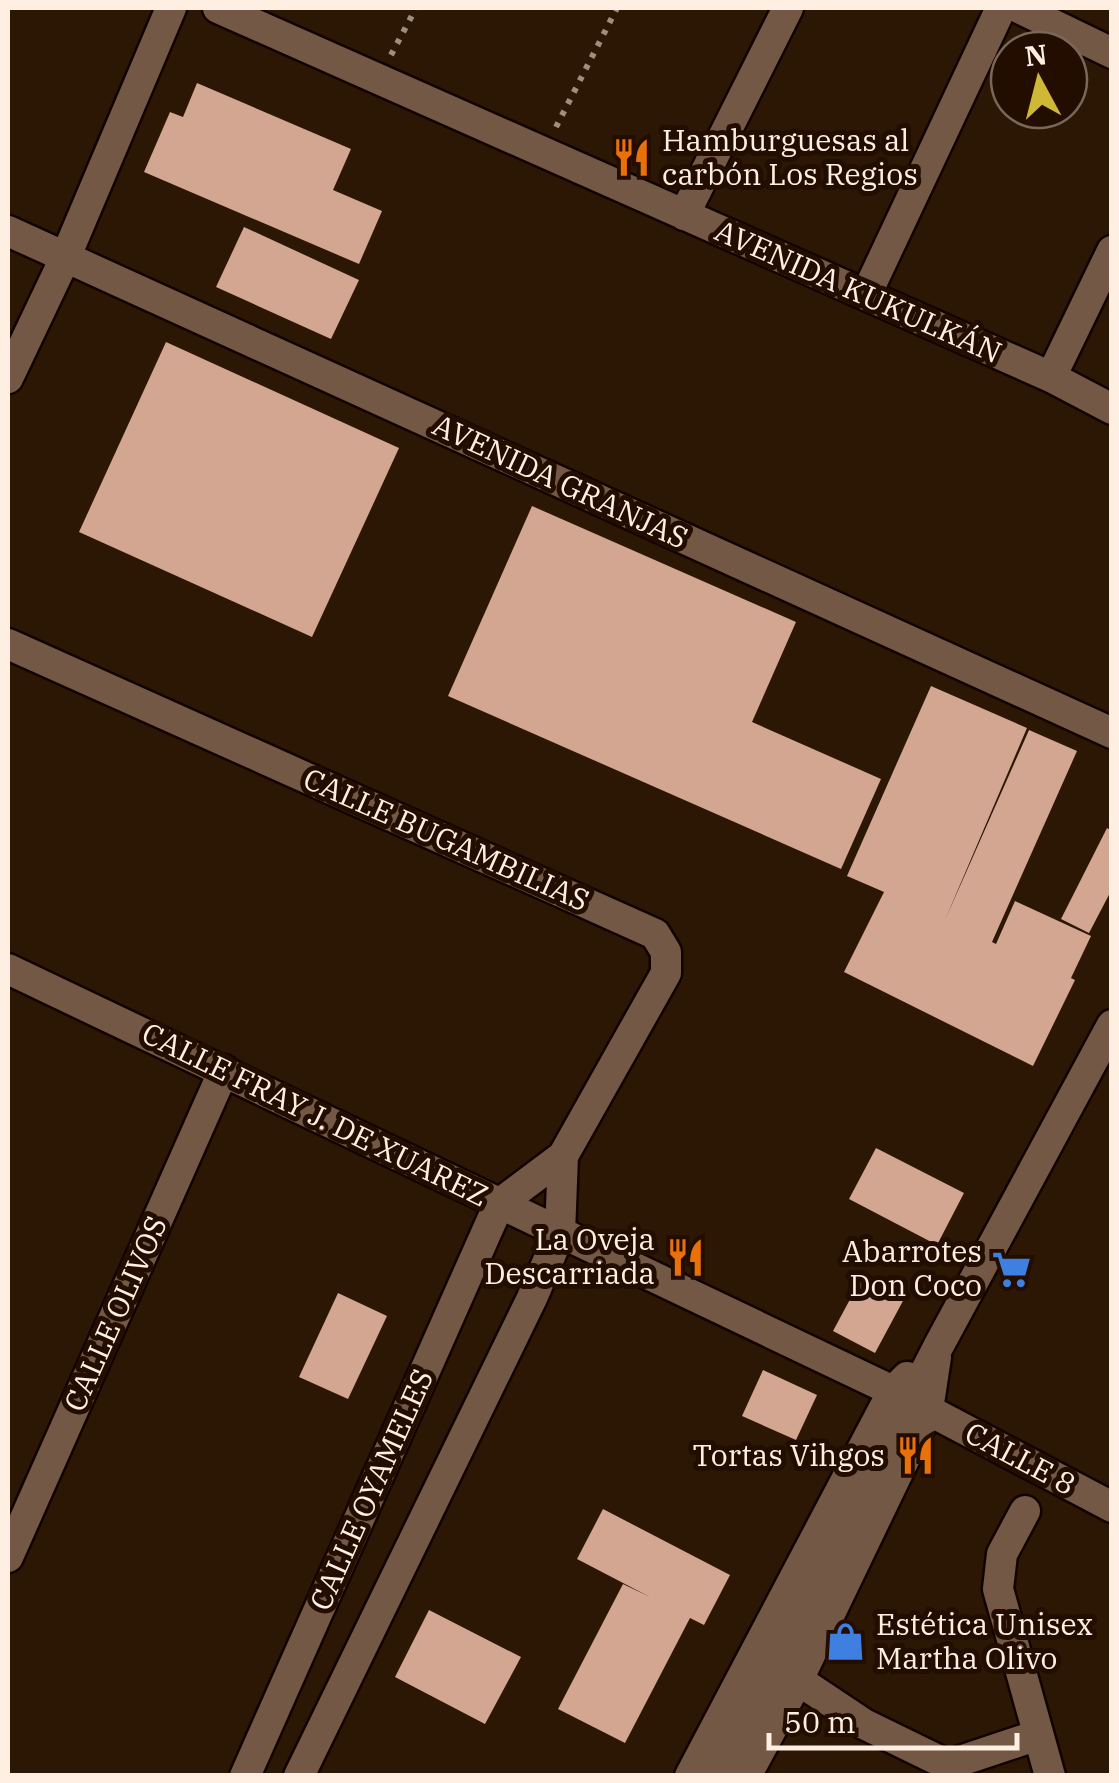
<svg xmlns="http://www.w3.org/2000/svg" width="1119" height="1783" font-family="'IBM Plex Serif',serif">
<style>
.building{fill:#d2a691}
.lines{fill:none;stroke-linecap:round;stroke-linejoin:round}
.street-casing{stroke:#130300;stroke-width:35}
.secondary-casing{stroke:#130300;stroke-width:35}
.path{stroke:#a08d7e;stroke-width:6;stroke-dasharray:5 8;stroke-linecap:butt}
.street{stroke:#735945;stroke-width:30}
.secondary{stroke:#735945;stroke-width:30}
.labels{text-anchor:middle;stroke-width:10;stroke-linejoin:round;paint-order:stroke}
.poi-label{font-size:30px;fill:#ffefe3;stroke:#220d00;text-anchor:end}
.street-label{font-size:30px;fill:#ffefe3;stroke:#220d00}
</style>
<rect width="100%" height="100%" fill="#2c1604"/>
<!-- building -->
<path class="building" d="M197,83L351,149L333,190L382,211L359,264L144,172L170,112L183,117Z
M244,227L359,280L331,339L216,287Z
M166,342L399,448L312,637L79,532Z
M532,506L796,622L752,722L881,779L841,869L448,696Z
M931,686L1027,728L945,920L1029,730L1077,751L992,942L996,944L1015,901L1091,936L1071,978L1075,980L1033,1066L844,972L884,892L847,876Z
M1107,828L1112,831V889L1089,933L1061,919Z
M876,1148L964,1193L937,1245L849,1199Z
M862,1277L904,1299L875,1353L833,1331Z
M338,1293L387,1316L348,1399L299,1377Z
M763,1370L817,1395L796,1440L742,1416Z
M603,1509L730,1575L704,1625L690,1618L625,1743L558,1709L623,1584L650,1597L577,1559Z
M429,1610L521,1657L485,1724L395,1677Z"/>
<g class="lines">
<defs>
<path id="street" d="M218,8L1051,377L1112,409
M1019,8L1112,53
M684,215L788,8
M8,231L1112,733
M866,295L1001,8
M1051,377L1112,251
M8,378L66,256L171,8
M8,644L655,934L666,952V973L563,1156L499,1204L245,1776
M8,969L893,1391
M928,1410L1112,1507
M1025,1511L1002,1554L998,1589L1050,1776
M8,1557L224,1070
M798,1680L864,1724L948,1765L1038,1735
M299,1776L532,1298L560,1233L563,1156
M690,1776L893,1391L907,1377
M746,1776L798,1680L928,1410L936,1357"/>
<path id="secondary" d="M719,1776L938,1347L1112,1025"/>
</defs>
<!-- street casing -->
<use href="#street" class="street-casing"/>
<!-- secondary casing -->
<use href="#secondary" class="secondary-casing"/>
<!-- path -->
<path class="path" d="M391,55L416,8
M556,127L617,8"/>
<!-- street -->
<use href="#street" class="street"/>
<!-- secondary -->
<use href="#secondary" class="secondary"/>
</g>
<!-- icons -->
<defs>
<symbol id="restaurant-bare" viewBox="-9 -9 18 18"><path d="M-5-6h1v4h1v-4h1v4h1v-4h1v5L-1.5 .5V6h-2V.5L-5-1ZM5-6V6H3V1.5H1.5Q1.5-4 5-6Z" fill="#e8710a" stroke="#220d00" stroke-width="2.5" paint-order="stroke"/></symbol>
<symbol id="supermarket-bare" viewBox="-9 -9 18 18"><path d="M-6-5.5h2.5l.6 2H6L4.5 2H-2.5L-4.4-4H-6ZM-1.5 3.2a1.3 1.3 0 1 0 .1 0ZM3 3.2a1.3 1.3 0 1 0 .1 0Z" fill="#3f7fe0" stroke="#220d00" stroke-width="2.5" paint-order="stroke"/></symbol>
<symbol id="shop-bare" viewBox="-9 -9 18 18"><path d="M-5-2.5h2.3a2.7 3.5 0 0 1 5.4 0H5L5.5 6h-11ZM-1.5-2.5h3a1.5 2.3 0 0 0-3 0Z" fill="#3f7fe0" stroke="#220d00" stroke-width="2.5" paint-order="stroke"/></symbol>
</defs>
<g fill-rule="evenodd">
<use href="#restaurant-bare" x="604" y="130" width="55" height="55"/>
<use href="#restaurant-bare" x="658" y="1230" width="55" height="55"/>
<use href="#supermarket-bare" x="984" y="1242" width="55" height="55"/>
<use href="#restaurant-bare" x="888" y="1428" width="55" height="55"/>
<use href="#shop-bare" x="818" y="1614" width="55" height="55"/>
</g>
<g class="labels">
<!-- poi labels -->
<g class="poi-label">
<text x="662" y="151" text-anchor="start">Hamburguesas al<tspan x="662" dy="34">carbón Los Regios</tspan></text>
<text x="655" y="1250">La Oveja<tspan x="655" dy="34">Descarriada</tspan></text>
<text x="982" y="1262">Abarrotes<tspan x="982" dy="34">Don Coco</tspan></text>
<text x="885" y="1466">Tortas Vihgos</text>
<text x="876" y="1635" text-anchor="start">Estética Unisex<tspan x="876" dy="34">Martha Olivo</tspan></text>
</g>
<!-- street labels -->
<g class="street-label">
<text transform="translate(858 292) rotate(24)" y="10">AVENIDA KUKULKÁN</text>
<text transform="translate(560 482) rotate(25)" y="10">AVENIDA GRANJAS</text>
<text transform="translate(446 840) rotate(24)" y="10">CALLE BUGAMBILIAS</text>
<text transform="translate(315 1115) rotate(26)" y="10">CALLE FRAY J. DE XUAREZ</text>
<text transform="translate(116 1314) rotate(-66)" y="10">CALLE OLIVOS</text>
<text transform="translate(1020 1459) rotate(28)" y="10">CALLE 8</text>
<text transform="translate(372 1490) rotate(-66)" y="10">CALLE OYAMELES</text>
</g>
</g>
<!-- border -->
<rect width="1119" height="1783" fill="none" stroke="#ffefe3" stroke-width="20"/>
<!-- north arrow -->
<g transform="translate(1039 80) rotate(353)"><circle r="48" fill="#220d00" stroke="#7a675b" stroke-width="2.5"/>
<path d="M0-8L18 38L0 25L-18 38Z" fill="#d0b837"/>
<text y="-15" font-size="28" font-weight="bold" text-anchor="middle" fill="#ffefe3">N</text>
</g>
<!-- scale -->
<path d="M769 1733v15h248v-15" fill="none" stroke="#ffefe3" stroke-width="5"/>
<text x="784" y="1733" font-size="30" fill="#ffefe3" stroke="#220d00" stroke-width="8" paint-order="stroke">50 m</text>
</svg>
